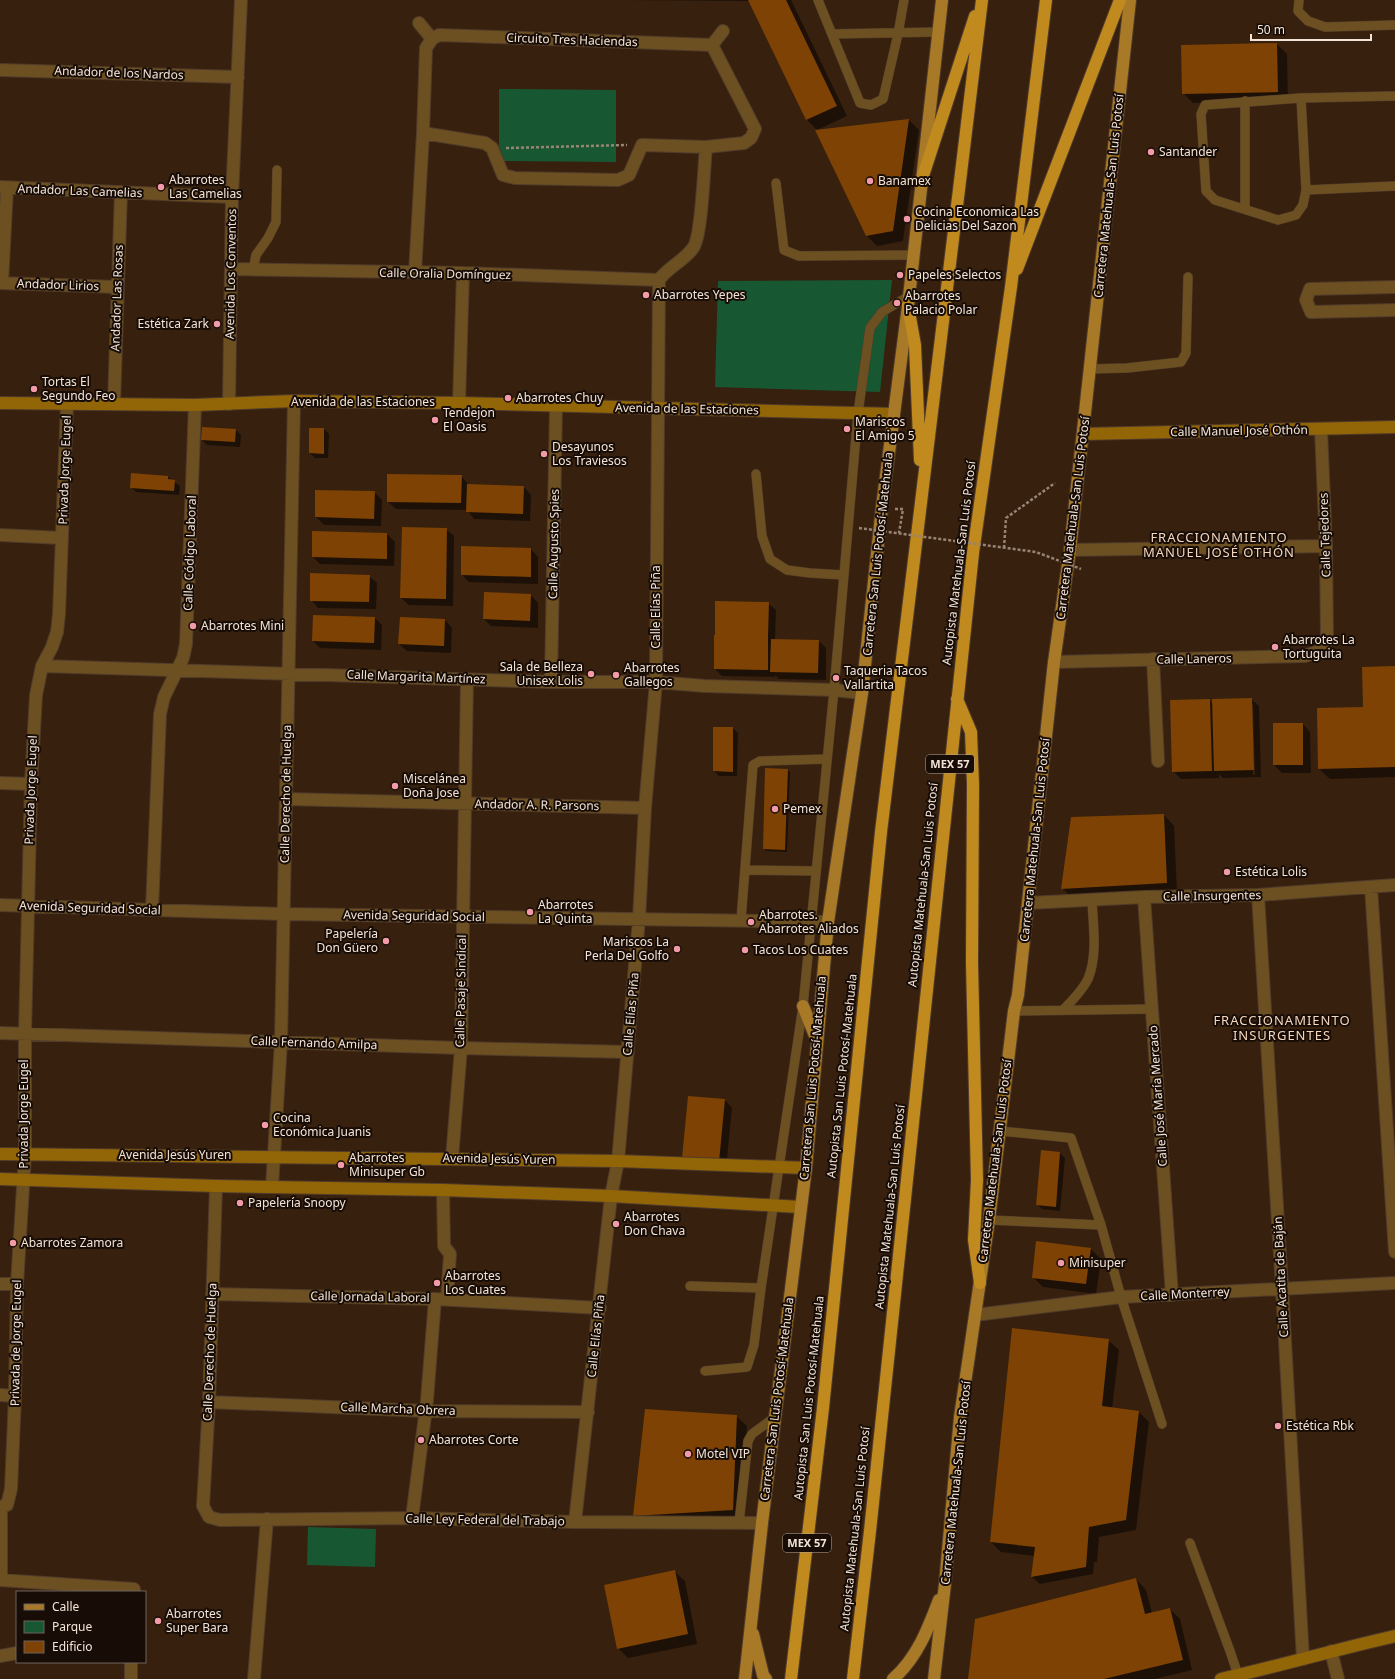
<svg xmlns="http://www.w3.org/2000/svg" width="1395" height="1679" font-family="'Noto Sans',sans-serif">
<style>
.green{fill:#175833}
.shadow{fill:#0007;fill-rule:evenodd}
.building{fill:#7d4204}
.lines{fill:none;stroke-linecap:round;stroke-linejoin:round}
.lane-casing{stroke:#513b2a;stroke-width:10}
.street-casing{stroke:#513b2a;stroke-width:14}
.secondary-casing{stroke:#513b2a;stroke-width:14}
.primary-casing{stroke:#513b2a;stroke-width:14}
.highway-casing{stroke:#513b2a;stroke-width:14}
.path{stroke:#988475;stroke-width:2.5;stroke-dasharray:3 2;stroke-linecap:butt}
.lane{stroke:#6c5021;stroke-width:9}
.street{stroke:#6c5021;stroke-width:12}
.secondary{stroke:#926607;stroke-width:12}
.primary{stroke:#a87a28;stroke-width:12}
.highway{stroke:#c18a1f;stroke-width:12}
.path-bridge{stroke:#988475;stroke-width:2.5;stroke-dasharray:3 2;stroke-linecap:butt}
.poi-dot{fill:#f39aa9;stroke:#170d06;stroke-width:1.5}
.labels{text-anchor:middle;stroke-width:4;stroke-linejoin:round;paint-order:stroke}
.shield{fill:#170d06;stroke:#b2a499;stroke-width:1}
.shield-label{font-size:11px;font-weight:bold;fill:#f4e4d8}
.street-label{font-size:12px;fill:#f4e4d8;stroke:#170d06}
.poi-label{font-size:12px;fill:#f4e4d8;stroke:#170d06;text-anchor:start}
.neighbourhood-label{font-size:13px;letter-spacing:1px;fill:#f5d6bf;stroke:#170d06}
</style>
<rect width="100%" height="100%" fill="#37200e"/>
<!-- green -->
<path class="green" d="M499,89L616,90V162L499,161Z
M892,280L880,392L715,387L718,281Z
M308,1527L376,1529L375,1567L307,1565Z"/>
<!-- shadow -->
<path class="shadow" d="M624,0H791L847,116L817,130L807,120L750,1Z
M1277,44L1287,54L1288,101L1193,103L1183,93Z
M909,120L919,130L903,241L877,246L867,236L817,131Z
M324,429L329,434L328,458H315L310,453Z
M236,430L241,435L240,447L207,445L202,440Z
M461,476L469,485L524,487L531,495L530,521L474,519L467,510L396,509L388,502Z
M168,477L180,486L179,495L136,492L131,487Z
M374,492L382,500L381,526L324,525L316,517Z
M446,529L454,536L453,606L409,605L401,598Z
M313,532L387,534L395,542L394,566L320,564L313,557Z
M531,549L538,557V584L469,582L462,575Z
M369,576L377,583L376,609L318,608L311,600Z
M531,595L538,603V628L491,626L484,619Z
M716,602L768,603L776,610L775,640L819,641L826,648V680L779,679L775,675V677L722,676L715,669Z
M375,618L382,625L381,650L320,648L313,641Z
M445,620L452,628L451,653L407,651L399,644Z
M1395,667V777L1330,779L1319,769L1318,709L1366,708Z
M1251,699L1259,706L1261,777L1223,778L1219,774V778L1181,779L1173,771L1209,700L1213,704ZM1251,705H1253L1255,775H1253Z
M1303,724L1310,732L1311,773H1282L1274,765Z
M733,728L738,733L737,776H719L714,771Z
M787,770L790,772L787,852L766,851L764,849Z
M1164,815L1174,826L1177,893L1072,898L1062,888L1072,818Z
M725,1100L732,1108L726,1169L690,1165Z
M1060,1153L1065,1158L1060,1211L1042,1209L1037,1204Z
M1090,1248L1101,1259L1096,1294L1043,1287L1033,1277Z
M1108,1340L1119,1350L1112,1409L1139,1412L1149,1422L1136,1530L1099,1537L1097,1562H1094L1093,1574L1040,1584L1032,1577L1035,1556L1001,1552L991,1542Z
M736,1416L747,1426L743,1520L644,1526L634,1516Z
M674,1571L685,1581L697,1644L628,1658L618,1648Z
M1136,1579L1146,1590L1152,1613L1170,1609L1180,1619L1192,1670L1155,1679H969Z"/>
<!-- building -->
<path class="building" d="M748,0H786L837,106L806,120Z
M1277,43L1278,92L1182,94L1181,45Z
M909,119L893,231L866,236L815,130Z
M202,427L236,429L235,442L201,440Z
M309,428H324V454L309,453Z
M131,473L168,476V479L175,480L174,491L130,488Z
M387,474L462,475L461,503L387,502Z
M467,484L524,486L523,514L466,512Z
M315,490L375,491L374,519L315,517Z
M402,527L447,528L446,599L400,598Z
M312,531L387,533V559L312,557Z
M461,546L531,548V577L461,575Z
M310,573L370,575L369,602L310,601Z
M484,592L531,594L530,621L483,619Z
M715,601L769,602L768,636L715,635Z
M313,615L375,617L374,643L312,641Z
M400,617L445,619L444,646L398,644Z
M714,635L768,636V670L714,669Z
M771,639L819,640L818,673L770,672Z
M1395,666V767L1318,769L1317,708L1363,707L1362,667Z
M1252,698L1254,770L1214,771L1212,699Z
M1210,699L1212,771L1172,772L1170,700Z
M1273,723H1303V765H1273Z
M713,727H733V772L713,771Z
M765,768L788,769L785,850L763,849Z
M1164,814L1167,883L1061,889L1071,817Z
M688,1096L725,1099L719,1162L682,1158Z
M1041,1150L1060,1152L1056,1207L1036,1205Z
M1036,1241L1091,1248L1086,1284L1032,1278Z
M1012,1328L1109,1339L1102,1406L1139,1411L1126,1520L1089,1527L1086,1567L1031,1577L1035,1547L990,1542Z
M645,1409L737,1415L733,1510L633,1516Z
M675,1570L688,1634L617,1649L604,1585Z
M1136,1578L1145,1614L1170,1608L1183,1660L1104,1679H968L975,1619Z"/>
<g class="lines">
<defs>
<path id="lane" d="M818,0L860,103L871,105L883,99L898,34L904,0
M1299,0L1298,11L1308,21L1325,27L1395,25
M832,34L938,32
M1301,98L1306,190L1395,186
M1245,101V209
M776,183L784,250L799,256L913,255
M1306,190L1303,205L1296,215L1278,220L1215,200L1206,191L1201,114L1205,105L1301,98L1395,96
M253,270L256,255L268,238L276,222L277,170
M1090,369L1127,368L1181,362L1186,353L1188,277
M756,474L762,536L770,559L787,570L810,573L844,575
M745,870L816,871
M741,920L753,765L760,761L827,759
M1063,1010C1072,1001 1082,991 1088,979C1098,955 1093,925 1092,900
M1014,1011L1152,1009
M1000,1131L1071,1138L1101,1225L1121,1297L1162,1424
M989,1220L1101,1225
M690,1286L761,1288L803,1006L834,690L858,413L870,328L882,312L909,296
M705,1371L747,1367L754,1345L761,1288
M739,1523L748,1441L752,1434L775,1417
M1190,1543L1230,1651L1238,1675"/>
<path id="street" d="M419,23L432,39
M712,45L723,31
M0,70L238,77
M423,133L485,143L492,148L503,175L515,178L618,180L629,175L642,145L706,147
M0,187L232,197
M232,269L463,273L659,280
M415,273L423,133L426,48L432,39L439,35L712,45
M0,283L117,287
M2,283L7,188
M1395,287L1310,289L1306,300L1311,312L1395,310
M459,403L463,273
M114,404L121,192
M229,404L232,197L241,0
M0,535L62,538
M1070,550L1326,546
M1153,659L1158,761
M1054,662L1305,656L1319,651L1327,641L1326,546L1321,430
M42,666L551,682H656L705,686L834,690L862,693
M551,682L556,406
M0,783L31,784
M286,799L645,808
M1371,887L1395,1252
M1258,895L1282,1288L1303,1659
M1144,897L1172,1295
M1029,903L1144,897L1258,895L1395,885
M0,905L283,914L828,922
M152,910L160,714L164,697L183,658L186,644L195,405
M0,1033L461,1048L628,1052
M452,1158L461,1048L467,679
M216,1186L209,1402L203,1506L209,1517L220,1520L412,1518L575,1522L762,1523
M272,1187L281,1042L294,401
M443,1190L444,1246L450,1254L447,1300
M0,1284H17
M212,1294L435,1299L600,1308
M975,1315L1121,1297L1395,1283
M0,1395L15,1396
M209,1402L426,1411L588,1412
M0,1507L7,1505L11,1489L15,1396L17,1284L25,1155V1033L31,784L36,695L42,666L52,647L57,632L59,614L67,405
M1,1507V1580
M412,1518L427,1400L435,1299
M575,1522L611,1196L618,1161L639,919L645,808L656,682L659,280C668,267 684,261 693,248C702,237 704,165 706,147L744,143L751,138L755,129L712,45
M0,1580L134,1589V1592
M1331,1651L1338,1679
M0,1656L17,1653
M131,1679V1662
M254,1679L267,1519"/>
<path id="secondary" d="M0,403L195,405L294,401L459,403L894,414
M1083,434L1395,427
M0,1154L618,1161L806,1168
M0,1179L216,1186L443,1190L611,1196L800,1207
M1221,1679C1280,1666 1337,1649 1395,1636"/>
<path id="primary" d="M803,1006L816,1038
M753,1634L763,1675L766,1679
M745,1679L762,1523L806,1168L828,922L862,693L882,507L908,306L942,0
M893,1679C917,1658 928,1629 939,1600
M934,1679L945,1584L960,1417L989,1220L1014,1011L1018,995L1054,662L1070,550L1130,0"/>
<path id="highway" d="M921,182L975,16
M1017,269L1120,0
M908,306L915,345L920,460
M957,699L971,732L973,784L972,963L977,1180L974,1240L980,1283
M791,1679L823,1408L881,832L982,0
M853,1679L870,1531L973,553L1011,287L1046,0"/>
</defs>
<!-- lane casing -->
<use href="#lane" class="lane-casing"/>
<!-- street casing -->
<use href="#street" class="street-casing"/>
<!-- secondary casing -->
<use href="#secondary" class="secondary-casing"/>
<!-- primary casing -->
<use href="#primary" class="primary-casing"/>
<!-- highway casing -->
<use href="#highway" class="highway-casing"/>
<!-- path -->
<path class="path" d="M506,148L627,145
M895,509H903L899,533
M1004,548L1006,518L1055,483"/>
<!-- lane -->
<use href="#lane" class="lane"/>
<!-- street -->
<use href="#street" class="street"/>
<!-- secondary -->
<use href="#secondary" class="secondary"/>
<!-- primary -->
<use href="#primary" class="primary"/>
<!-- highway -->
<use href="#highway" class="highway"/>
<!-- path-bridge -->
<path class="path-bridge" d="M859,528L1036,552L1081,569"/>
</g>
<!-- markers -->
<g class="poi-dot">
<circle cx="1151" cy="152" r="4"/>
<circle cx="870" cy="181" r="4"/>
<circle cx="161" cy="187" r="4"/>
<circle cx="907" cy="219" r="4"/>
<circle cx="900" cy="275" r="4"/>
<circle cx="646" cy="295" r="4"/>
<circle cx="897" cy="303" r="4"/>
<circle cx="217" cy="324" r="4"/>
<circle cx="34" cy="389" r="4"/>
<circle cx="508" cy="398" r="4"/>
<circle cx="435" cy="420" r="4"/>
<circle cx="847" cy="429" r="4"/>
<circle cx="544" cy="454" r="4"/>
<circle cx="193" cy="626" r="4"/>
<circle cx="1275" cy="647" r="4"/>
<circle cx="591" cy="674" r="4"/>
<circle cx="616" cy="675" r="4"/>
<circle cx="836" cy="678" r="4"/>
<circle cx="395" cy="786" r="4"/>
<circle cx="775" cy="809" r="4"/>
<circle cx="1227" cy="872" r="4"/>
<circle cx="530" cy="912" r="4"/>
<circle cx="751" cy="922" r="4"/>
<circle cx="386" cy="941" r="4"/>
<circle cx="677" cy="949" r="4"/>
<circle cx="745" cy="950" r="4"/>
<circle cx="265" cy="1125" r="4"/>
<circle cx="341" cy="1165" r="4"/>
<circle cx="240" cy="1203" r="4"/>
<circle cx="616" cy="1224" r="4"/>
<circle cx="13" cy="1243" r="4"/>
<circle cx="1061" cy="1263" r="4"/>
<circle cx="437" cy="1283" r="4"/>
<circle cx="1278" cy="1426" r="4"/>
<circle cx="421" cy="1440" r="4"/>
<circle cx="688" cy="1454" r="4"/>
<circle cx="158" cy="1621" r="4"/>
</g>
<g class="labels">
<!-- shield labels -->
<g class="shield">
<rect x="926" y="755" width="48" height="18" rx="3"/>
<rect x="783" y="1534" width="48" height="18" rx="3"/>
</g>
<g class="shield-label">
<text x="950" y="768">MEX 57</text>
<text x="807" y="1547">MEX 57</text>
</g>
<!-- street labels -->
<g class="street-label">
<text transform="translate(572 40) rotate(2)" y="4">Circuito Tres Haciendas</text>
<text transform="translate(119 73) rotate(2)" y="4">Andador de los Nardos</text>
<text transform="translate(80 191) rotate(2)" y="4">Andador Las Camelias</text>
<text transform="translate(1109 196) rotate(-84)" y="4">Carretera Matehuala-San Luis Potosí</text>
<text transform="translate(231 274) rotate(-89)" y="4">Avenida Los Conventos</text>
<text transform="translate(445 274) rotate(1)" y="4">Calle Oralia Domínguez</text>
<text transform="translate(58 285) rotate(2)" y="4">Andador Lirios</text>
<text transform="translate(117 298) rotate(-88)" y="4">Andador Las Rosas</text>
<text x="363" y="406">Avenida de las Estaciones</text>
<text transform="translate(687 409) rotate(1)" y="4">Avenida de las Estaciones</text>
<text transform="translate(1239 431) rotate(-1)" y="4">Calle Manuel José Othón</text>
<text transform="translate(65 470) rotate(-88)" y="4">Privada Jorge Eugel</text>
<text transform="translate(1073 518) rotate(-83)" y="4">Carretera Matehuala-San Luis Potosí</text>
<text transform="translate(1325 535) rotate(-92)" y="4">Calle Tejedores</text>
<text transform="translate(554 544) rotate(-89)" y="4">Calle Augusto Spies</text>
<text transform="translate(190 553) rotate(-88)" y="4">Calle Código Laboral</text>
<text transform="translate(878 554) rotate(-84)" y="4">Carretera San Luis Potosí-Matehuala</text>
<text transform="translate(959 563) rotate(-83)" y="4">Autopista Matehuala-San Luis Potosí</text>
<text transform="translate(656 607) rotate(-90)" y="4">Calle Elías Piña</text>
<text transform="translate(1194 659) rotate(-1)" y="4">Calle Laneros</text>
<text transform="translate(416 677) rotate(2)" y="4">Calle Margarita Martínez</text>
<text transform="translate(31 790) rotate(-88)" y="4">Privada Jorge Eugel</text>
<text transform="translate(286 794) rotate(-89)" y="4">Calle Derecho de Huelga</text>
<text transform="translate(537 805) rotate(1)" y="4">Andador A. R. Parsons</text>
<text transform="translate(1035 840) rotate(-84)" y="4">Carretera Matehuala-San Luis Potosí</text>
<text transform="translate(923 885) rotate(-84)" y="4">Autopista Matehuala-San Luis Potosí</text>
<text transform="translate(1212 896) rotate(-1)" y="4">Calle Insurgentes</text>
<text transform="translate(90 908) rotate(2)" y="4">Avenida Seguridad Social</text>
<text transform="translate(414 916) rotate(1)" y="4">Avenida Seguridad Social</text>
<text transform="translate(461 991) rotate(-89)" y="4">Calle Pasaje Sindical</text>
<text transform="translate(631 1014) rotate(-85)" y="4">Calle Elías Piña</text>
<text transform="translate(314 1043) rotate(2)" y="4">Calle Fernando Amilpa</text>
<text transform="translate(842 1076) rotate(-84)" y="4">Autopista San Luis Potosí-Matehuala</text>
<text transform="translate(813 1078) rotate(-85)" y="4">Carretera San Luis Potosí-Matehuala</text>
<text transform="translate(1158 1096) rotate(-94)" y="4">Calle José María Mercado</text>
<text transform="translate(24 1114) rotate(-90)" y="4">Privada Jorge Eugel</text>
<text x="175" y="1159">Avenida Jesús Yuren</text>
<text transform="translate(499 1159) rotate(1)" y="4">Avenida Jesús Yuren</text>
<text transform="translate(995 1161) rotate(-83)" y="4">Carretera Matehuala-San Luis Potosí</text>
<text transform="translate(890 1207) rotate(-84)" y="4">Autopista Matehuala-San Luis Potosí</text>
<text transform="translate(1281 1277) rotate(-93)" y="4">Calle Acatita de Baján</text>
<text transform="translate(1185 1294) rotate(-3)" y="4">Calle Monterrey</text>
<text transform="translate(370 1297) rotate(1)" y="4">Calle Jornada Laboral</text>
<text transform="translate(596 1336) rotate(-84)" y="4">Calle Elías Piña</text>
<text transform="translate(16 1343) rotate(-89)" y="4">Privada de Jorge Eugel</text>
<text transform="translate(210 1352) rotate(-88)" y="4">Calle Derecho de Huelga</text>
<text transform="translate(809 1398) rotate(-84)" y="4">Autopista San Luis Potosí-Matehuala</text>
<text transform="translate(777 1399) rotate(-83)" y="4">Carretera San Luis Potosí-Matehuala</text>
<text transform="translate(398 1409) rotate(2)" y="4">Calle Marcha Obrera</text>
<text transform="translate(956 1483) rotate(-84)" y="4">Carretera Matehuala-San Luis Potosí</text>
<text transform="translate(485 1520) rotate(1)" y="4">Calle Ley Federal del Trabajo</text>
<text transform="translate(855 1529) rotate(-84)" y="4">Autopista Matehuala-San Luis Potosí</text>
</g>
<!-- poi labels -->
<g class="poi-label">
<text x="1159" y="156">Santander</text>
<text x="169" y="184">Abarrotes<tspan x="169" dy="14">Las Camelias</tspan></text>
<text x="878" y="185">Banamex</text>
<text x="915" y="216">Cocina Economica Las<tspan x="915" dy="14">Delicias Del Sazon</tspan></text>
<text x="908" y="279">Papeles Selectos</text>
<text x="654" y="299">Abarrotes Yepes</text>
<text x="905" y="300">Abarrotes<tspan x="905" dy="14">Palacio Polar</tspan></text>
<text x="209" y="328" text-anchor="end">Estética Zark</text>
<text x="42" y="386">Tortas El<tspan x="42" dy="14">Segundo Feo</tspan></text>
<text x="516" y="402">Abarrotes Chuy</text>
<text x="443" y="417">Tendejon<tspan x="443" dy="14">El Oasis</tspan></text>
<text x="855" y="426">Mariscos<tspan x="855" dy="14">El Amigo 5</tspan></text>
<text x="552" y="451">Desayunos<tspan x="552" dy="14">Los Traviesos</tspan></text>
<text x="201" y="630">Abarrotes Mini</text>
<text x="1283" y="644">Abarrotes La<tspan x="1283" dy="14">Tortuguita</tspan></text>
<text x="583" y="671" text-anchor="end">Sala de Belleza<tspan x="583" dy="14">Unisex Lolis</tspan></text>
<text x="624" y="672">Abarrotes<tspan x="624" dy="14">Gallegos</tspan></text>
<text x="844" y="675">Taqueria Tacos<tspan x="844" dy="14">Vallartita</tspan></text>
<text x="403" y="783">Miscelánea<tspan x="403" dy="14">Doña Jose</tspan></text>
<text x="783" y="813">Pemex</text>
<text x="1235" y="876">Estética Lolis</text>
<text x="538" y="909">Abarrotes<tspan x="538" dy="14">La Quinta</tspan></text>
<text x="759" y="919">Abarrotes.<tspan x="759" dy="14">Abarrotes Aliados</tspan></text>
<text x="378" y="938" text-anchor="end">Papelería<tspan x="378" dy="14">Don Güero</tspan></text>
<text x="669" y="946" text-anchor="end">Mariscos La<tspan x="669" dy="14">Perla Del Golfo</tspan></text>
<text x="753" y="954">Tacos Los Cuates</text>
<text x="273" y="1122">Cocina<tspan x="273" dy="14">Económica Juanis</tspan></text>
<text x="349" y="1162">Abarrotes<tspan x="349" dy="14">Minisuper Gb</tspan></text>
<text x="248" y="1207">Papelería Snoopy</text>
<text x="624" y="1221">Abarrotes<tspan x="624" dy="14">Don Chava</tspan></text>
<text x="21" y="1247">Abarrotes Zamora</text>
<text x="1069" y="1267">Minisuper</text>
<text x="445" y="1280">Abarrotes<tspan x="445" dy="14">Los Cuates</tspan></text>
<text x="1286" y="1430">Estética Rbk</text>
<text x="429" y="1444">Abarrotes Corte</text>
<text x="696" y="1458">Motel VIP</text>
<text x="166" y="1618">Abarrotes<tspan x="166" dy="14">Super Bara</tspan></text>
</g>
<!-- neighbourhood labels -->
<g class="neighbourhood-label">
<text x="1219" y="542">FRACCIONAMIENTO<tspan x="1219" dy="15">MANUEL JOSÉ OTHÓN</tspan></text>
<text x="1282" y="1025">FRACCIONAMIENTO<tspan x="1282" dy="15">INSURGENTES</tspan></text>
</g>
</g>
<!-- legend -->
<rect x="16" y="1591" width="130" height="72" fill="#170d06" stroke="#6f635a"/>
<rect x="24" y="1604" width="20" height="6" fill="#a87a28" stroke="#6f635a"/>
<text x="52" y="1611" font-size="12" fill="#f4e4d8">Calle</text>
<rect x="24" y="1621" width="20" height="12" fill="#175833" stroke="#6f635a"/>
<text x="52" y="1631" font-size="12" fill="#f4e4d8">Parque</text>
<rect x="24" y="1641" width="20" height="12" fill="#7d4204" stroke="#6f635a"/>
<text x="52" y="1651" font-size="12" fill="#f4e4d8">Edificio</text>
<!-- scale -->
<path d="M1251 34v6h120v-6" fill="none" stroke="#f4e4d8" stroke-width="2"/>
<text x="1257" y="34" font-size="12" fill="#f4e4d8" stroke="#170d06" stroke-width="3" paint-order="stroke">50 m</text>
</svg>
